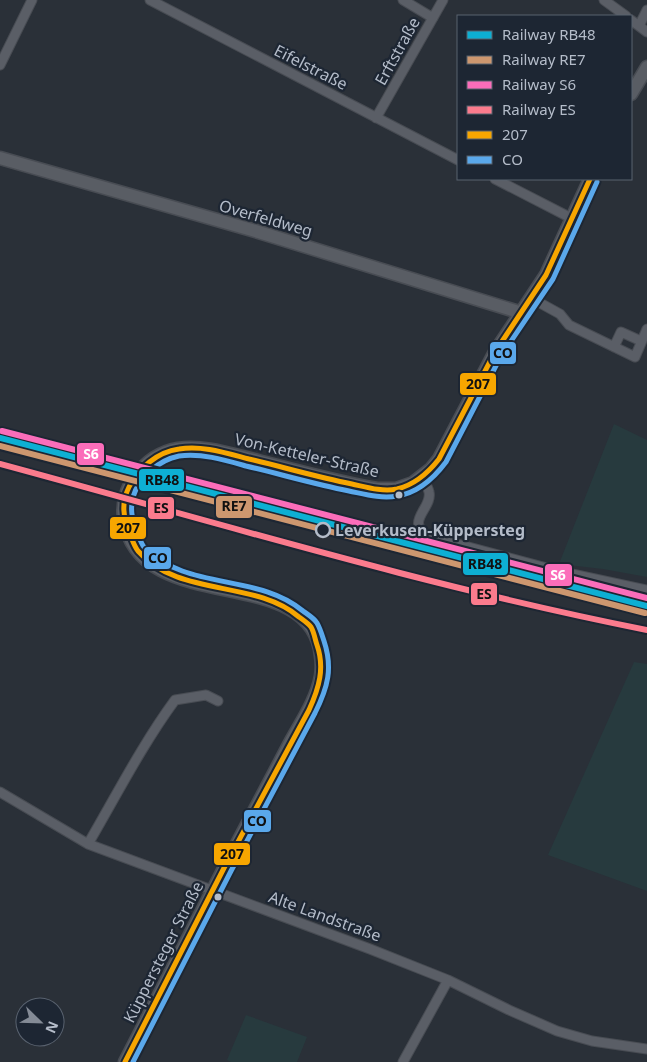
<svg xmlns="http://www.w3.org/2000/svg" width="647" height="1062" font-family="'Noto Sans',sans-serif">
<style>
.green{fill:#273a3e}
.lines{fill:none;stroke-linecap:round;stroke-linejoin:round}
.street-casing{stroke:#484c53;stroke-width:11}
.secondary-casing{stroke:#484c53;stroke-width:15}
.street{stroke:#5a5e66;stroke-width:9}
.secondary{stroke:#595d64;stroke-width:12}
.bus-1-casing{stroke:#1d2633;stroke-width:9}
.bus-2-casing{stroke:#1d2633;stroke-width:9}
.bus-1{stroke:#f7a600;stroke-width:5}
.bus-2{stroke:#5aa8eb;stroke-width:5}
.rail-1-casing{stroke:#1d2633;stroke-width:10}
.rail-2-casing{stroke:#1d2633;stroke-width:10}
.rail-3-casing{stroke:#1d2633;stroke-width:10}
.rail-4-casing{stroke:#1d2633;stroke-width:10}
.rail-1{stroke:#0dafd3;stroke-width:6}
.rail-2{stroke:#cd976f;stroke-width:6}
.rail-3{stroke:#fb6dba;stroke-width:6}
.rail-4{stroke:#fb7b8d;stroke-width:6}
.bus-dot{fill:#b4bcc9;stroke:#1d2633;stroke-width:2}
.stop-dot{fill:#1d2633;stroke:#b4bcc9;stroke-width:2.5}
.labels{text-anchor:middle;stroke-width:4.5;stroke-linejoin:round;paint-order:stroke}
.street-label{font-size:16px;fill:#b4bcc9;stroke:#1d2633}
.stop-label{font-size:16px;font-weight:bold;fill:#b4bcc9;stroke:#1d2633;text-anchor:start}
.line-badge{stroke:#1d2633;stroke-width:2}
.badge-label{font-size:14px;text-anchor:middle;font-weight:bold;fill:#fff}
.pale-badge-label{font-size:14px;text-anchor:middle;font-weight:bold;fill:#111}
</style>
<rect width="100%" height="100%" fill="#2a3038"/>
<!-- green -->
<path class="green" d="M614,424L647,440V577L603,569L559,564Z
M634,662L647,664V891L548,855Z
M246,1015L307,1037L297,1062H231L227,1060Z"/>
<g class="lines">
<defs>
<path id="street" d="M150,0L458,160
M403,0L433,18
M604,0L626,16
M631,20L647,32
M639,26L647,10
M0,65L32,0
M376,118L443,0
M495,179L571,218
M531,298L560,314L569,325L635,357L647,329
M614,347L621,332L641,341
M422,477C424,481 428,487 429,492C433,509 402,522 431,537L558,571L647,590
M0,792L88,844L370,949L448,980L509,1010L557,1031L592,1041L647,1049
M88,844C116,796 142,745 175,700L206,695L218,701
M403,1062L448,980"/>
<path id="secondary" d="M631,94L647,67
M0,158L252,230L522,313
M125,1062C163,988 200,914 239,840C256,807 274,774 291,741C302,721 317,699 321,676C322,670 322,663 321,656C312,560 140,620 124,519C122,504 126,488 136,476C146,462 161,452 178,449C205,445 232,455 258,461C297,471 337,482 377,489H396L413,483L431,469L439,459L495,352L546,275L590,179"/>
</defs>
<!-- street casing -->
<use href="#street" class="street-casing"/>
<!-- secondary casing -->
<use href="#secondary" class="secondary-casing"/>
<!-- street -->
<use href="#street" class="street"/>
<!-- secondary -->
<use href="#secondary" class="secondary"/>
<defs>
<path id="bus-1" d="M125,1062L224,868L309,710C319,688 325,668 317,645C315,639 314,632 311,627C308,623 303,620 299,617C254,579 179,598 138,551C134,546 132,539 130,534C123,517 121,503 129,487C139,468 157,452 179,449C202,445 226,453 249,459C283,467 317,477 352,484C366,487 382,492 397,489C414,485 428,473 439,459L495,352L546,275L590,179"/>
<path id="bus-2" d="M133,1062L231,871L315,713C328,687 333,668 324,641C322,635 320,628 317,623C314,618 307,614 303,611C258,573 186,591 144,547C140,542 139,535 136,530C132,518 130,509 133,497C139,477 159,460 179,456C202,453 225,460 246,466C280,474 314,484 349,491C364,494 381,499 397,496C417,493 434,478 446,462L501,356L553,279L597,182"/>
</defs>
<!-- bus-1 casing -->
<use href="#bus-1" class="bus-1-casing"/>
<!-- bus-2 casing -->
<use href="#bus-2" class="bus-2-casing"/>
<!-- bus-1 -->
<use href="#bus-1" class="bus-1"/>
<!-- bus-2 -->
<use href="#bus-2" class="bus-2"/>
<defs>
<path id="rail-1" d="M0,438L647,606"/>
<path id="rail-2" d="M0,446L645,613"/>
<path id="rail-3" d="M2,431L647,598"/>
<path id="rail-4" d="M0,464C215,522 429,587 647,630"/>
</defs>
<!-- rail-1 casing -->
<use href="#rail-1" class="rail-1-casing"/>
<!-- rail-2 casing -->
<use href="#rail-2" class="rail-2-casing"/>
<!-- rail-3 casing -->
<use href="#rail-3" class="rail-3-casing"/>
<!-- rail-4 casing -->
<use href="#rail-4" class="rail-4-casing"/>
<!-- rail-1 -->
<use href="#rail-1" class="rail-1"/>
<!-- rail-2 -->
<use href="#rail-2" class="rail-2"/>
<!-- rail-3 -->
<use href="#rail-3" class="rail-3"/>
<!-- rail-4 -->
<use href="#rail-4" class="rail-4"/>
</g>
<!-- markers -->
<g class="bus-dot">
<circle cx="399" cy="495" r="4.5"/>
<circle cx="218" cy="897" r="4.5"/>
</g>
<circle class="stop-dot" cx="323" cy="530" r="7"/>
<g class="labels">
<!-- street labels -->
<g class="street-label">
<text transform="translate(397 51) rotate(-61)" y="6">Erftstraße</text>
<text transform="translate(311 67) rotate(27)" y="6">Eifelstraße</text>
<text transform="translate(266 218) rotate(16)" y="6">Overfeldweg</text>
<text transform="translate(307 455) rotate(13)" y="6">Von-Ketteler-Straße</text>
<text transform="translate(325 916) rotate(20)" y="6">Alte Landstraße</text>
<text transform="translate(163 952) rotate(-63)" y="6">Küppersteger Straße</text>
</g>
<!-- stop labels -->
<g class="stop-label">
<text x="335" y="536">Leverkusen-Küppersteg</text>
</g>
</g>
<g class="line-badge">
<rect x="489" y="341" width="28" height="24" rx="5" fill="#5aa8eb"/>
<rect x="459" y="372" width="38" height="24" rx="5" fill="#f7a600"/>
<rect x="76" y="442" width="29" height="24" rx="5" fill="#fb6dba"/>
<rect x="138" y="468" width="47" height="24" rx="5" fill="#0dafd3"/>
<rect x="215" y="495" width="38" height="24" rx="5" fill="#cd976f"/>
<rect x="147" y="496" width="28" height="24" rx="5" fill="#fb7b8d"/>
<rect x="109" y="516" width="38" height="24" rx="5" fill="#f7a600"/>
<rect x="143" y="546" width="29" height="24" rx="5" fill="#5aa8eb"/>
<rect x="462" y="552" width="47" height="24" rx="5" fill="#0dafd3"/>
<rect x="544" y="563" width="29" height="24" rx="5" fill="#fb6dba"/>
<rect x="470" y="582" width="28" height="24" rx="5" fill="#fb7b8d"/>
<rect x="243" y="809" width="29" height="24" rx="5" fill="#5aa8eb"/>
<rect x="213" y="842" width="38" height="24" rx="5" fill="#f7a600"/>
</g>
<g class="badge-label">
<text x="91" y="459">S6</text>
<text x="558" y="580">S6</text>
</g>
<g class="pale-badge-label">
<text x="503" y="358">CO</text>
<text x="478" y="389">207</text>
<text x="162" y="485">RB48</text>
<text x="234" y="511">RE7</text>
<text x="161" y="513">ES</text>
<text x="128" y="533">207</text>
<text x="158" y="563">CO</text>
<text x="485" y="569">RB48</text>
<text x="484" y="599">ES</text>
<text x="257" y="826">CO</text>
<text x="232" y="859">207</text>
</g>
<!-- legend -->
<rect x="457" y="15" width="175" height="165" fill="#1d2633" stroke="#59626f"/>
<rect x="467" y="31" width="25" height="8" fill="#0dafd3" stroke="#59626f"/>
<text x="502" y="40" font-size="15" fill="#b4bcc9">Railway RB48</text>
<rect x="467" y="56" width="25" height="8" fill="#cd976f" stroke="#59626f"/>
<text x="502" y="65" font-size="15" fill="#b4bcc9">Railway RE7</text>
<rect x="467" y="81" width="25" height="8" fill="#fb6dba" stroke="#59626f"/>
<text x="502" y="90" font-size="15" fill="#b4bcc9">Railway S6</text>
<rect x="467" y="106" width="25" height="8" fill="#fb7b8d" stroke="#59626f"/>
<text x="502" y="115" font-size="15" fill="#b4bcc9">Railway ES</text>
<rect x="467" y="131" width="25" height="8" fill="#f7a600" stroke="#59626f"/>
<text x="502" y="140" font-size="15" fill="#b4bcc9">207</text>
<rect x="467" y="156" width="25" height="8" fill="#5aa8eb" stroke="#59626f"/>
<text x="502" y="165" font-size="15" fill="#b4bcc9">CO</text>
<!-- north arrow -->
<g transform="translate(40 1022) rotate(113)"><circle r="24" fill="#1d2633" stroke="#59626f"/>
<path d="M0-4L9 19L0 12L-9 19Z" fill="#848b96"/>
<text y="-8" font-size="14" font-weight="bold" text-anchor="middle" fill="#b4bcc9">N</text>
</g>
</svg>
